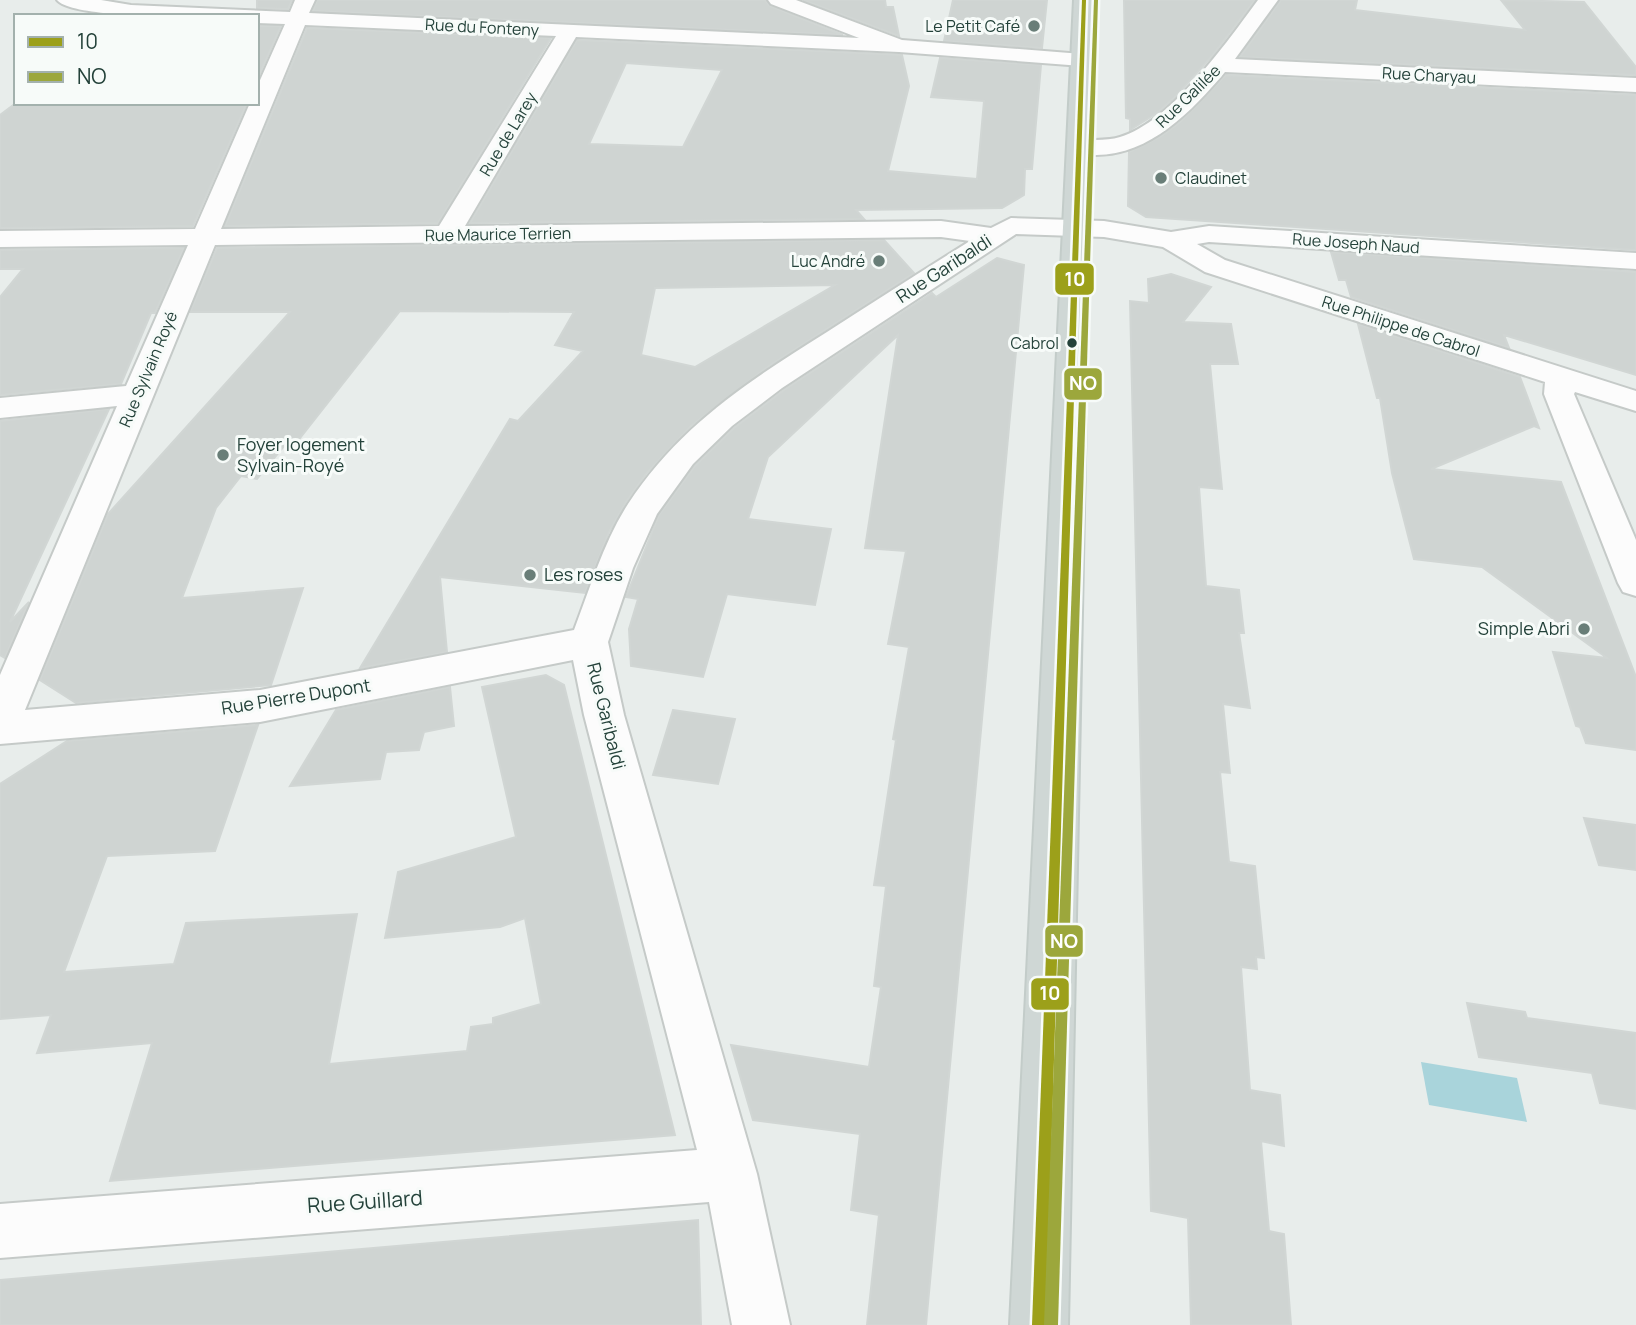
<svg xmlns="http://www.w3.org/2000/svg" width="1636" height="1325" font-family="Manrope,sans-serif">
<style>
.water{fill:#a9d4db}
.building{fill:#cfd4d2;stroke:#d1d6d4;stroke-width:2;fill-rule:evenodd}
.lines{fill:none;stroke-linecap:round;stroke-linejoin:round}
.minor-casing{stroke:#c5cac8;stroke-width:4}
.primary-casing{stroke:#c3ccc9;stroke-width:4}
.minor{fill:#fcfcfc;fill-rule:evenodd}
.primary{fill:#cfd7d5;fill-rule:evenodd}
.bus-1-casing{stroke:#f7fbf9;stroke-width:5}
.bus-2-casing{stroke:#f7fbf9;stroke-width:5}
.bus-1{fill:#9ca01a;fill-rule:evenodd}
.bus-2{fill:#9ca73c;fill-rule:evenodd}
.poi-dot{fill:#697e78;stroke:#f7fbf9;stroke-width:2.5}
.bus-dot{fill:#24423a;stroke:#f7fbf9;stroke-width:2.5}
.labels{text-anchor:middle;stroke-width:6;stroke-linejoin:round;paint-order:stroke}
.far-poi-label{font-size:16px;fill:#24423a;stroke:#f7fbf9;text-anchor:end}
.far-street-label{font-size:16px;fill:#24423a;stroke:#f7fbf9}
.bus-label{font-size:16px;fill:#24423a;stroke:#f7fbf9;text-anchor:end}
.street-label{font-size:18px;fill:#24423a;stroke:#f7fbf9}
.poi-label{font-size:18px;fill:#24423a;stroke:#f7fbf9;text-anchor:start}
.near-street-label{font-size:21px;fill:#24423a;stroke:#f7fbf9}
.line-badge{stroke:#f7fbf9;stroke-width:2.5}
.badge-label{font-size:19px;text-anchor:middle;font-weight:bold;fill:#fff}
</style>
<rect width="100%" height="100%" fill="#e8edeb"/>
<!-- water -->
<path class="water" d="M1421,1062L1517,1078L1527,1122L1429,1105Z"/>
<!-- building -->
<path class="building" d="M257,0H292L288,9L257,8Z
M317,0H765L770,6L843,35L313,11Z
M803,0H885L886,7H893L899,36Z
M953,0H1047L1042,48L944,41Z
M1124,0H1255L1212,56L1176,96L1157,113L1130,130V119L1126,118Z
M1281,0H1357L1355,10L1525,30L1501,0L1584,2L1636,67V75L1240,57Z
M257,26H281L257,80Z
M307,28L551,38L438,223L225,226Z
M577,40L902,55L909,86L888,171L977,179L984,101L931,97L940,58L1041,65L1032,169H1025L1024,195L1002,208L856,210L864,219L470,223ZM626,63L722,70L683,147L589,144Z
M1226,75L1636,95V250L1146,217L1128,206L1129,152L1160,137L1179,123Z
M16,103H247L193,226L0,228V115Z
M884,240L914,273L769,366L691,426L646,474L626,502L609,532L585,593L440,577L447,652L360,668L510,419L518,421L583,351L555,345L574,312L400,311L293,447L284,446L257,479L241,476L216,508L182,598L303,588L271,685L76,703L40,680L108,514L290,312H190L217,248ZM835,285L695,367L641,355L655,288Z
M184,248L155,313H151L121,384L0,395V297L23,269H0V250Z
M1331,252L1636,272V375L1504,335L1509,348L1351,297L1346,280H1339Z
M997,258L1024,265L926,1325H867L879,1215L851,1210L860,1134L753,1120L731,1045L869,1067L881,987L874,986L886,886L874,885L896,740L893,739L909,647L888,644L906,551L865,548L898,335L768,457L748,519L831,529L815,605L727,594L703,677L631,666L629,629L638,599L626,597L659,515L695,466L734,428L784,390L932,293L936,297Z
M1171,274L1211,287L1183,322L1231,324L1238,364H1210L1222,489L1199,487L1206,586L1239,590L1244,633H1239L1250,708L1223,704L1230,773L1220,772L1229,862L1255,866L1264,958L1256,957L1257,969L1241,967L1250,1090L1280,1095L1284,1146L1261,1141L1269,1231L1284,1234L1291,1325H1191L1188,1218L1151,1211L1130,301L1149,303L1148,279Z
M1358,324L1520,377L1539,428L1534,426L1431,469L1561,482L1636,677V750L1586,743L1580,727L1576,726L1553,652L1607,658L1482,567L1414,559L1392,473L1380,398H1377Z
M109,409L10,622L29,602L5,658L0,655V421Z
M546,675L564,685L675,1135L110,1181L152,1043L37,1053L51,1015L0,1019V784L67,741L258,725L215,851L107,856L64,972L174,964L186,923L357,914L329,1064L467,1051L471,1027L493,1024V1018L541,1004L525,918L500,927L385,938L398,872L516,837L482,687Z
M450,687L454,726L424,732L419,750L386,752L380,779L290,786L336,710Z
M673,710L735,719L718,784L653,775Z
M1584,818L1636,825V870L1599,865Z
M1467,1003L1525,1012L1527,1018L1636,1033V1109L1600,1103L1592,1073L1479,1057Z
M698,1220L701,1325H0V1280Z"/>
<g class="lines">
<defs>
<path id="minor" d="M57,0H101L131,5L290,12L295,0H315L309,13L859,38L771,4L768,0H796L902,40L1082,54L1090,55L1093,60L1090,65L1082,66L899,52L576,37L465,226L941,221L991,228L1011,218L1104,221L1171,232L1209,226L1636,253V269L1209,242L1197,244L1225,260L1636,391V411L1575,392L1574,394L1636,540V596L1623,592L1618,583L1544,394L1545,382L1205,272L1163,247L1104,237L1016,234L782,388L732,426L693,464L657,514L633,568L608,642L624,715L757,1174L790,1325H732L709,1202L0,1258V1204L697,1150L584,715L573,660L260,722L0,744V675L117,406L0,418V398L126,386L188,245L0,247V231L195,229L250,103H257V87L285,24L257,23V16C225,16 74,21 57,0ZM305,25L556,36L439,226L221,229ZM941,237L970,241C922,271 875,301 827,332C749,381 680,425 628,504C604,541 590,588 574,630L260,690L25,710L215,245Z
M1258,0H1278L1235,59L1636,78V92L1225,72C1187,117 1137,168 1072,152L1068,147L1072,142C1087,138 1105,142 1120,137C1171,122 1227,42 1258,0Z"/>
<path id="primary" d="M1074,0H1094L1068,1325H1010Z"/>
</defs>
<!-- minor casing -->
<use href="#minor" class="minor-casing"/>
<!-- primary casing -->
<use href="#primary" class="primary-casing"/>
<!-- minor -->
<use href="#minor" class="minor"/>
<!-- primary -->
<use href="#primary" class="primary"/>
<defs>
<path id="bus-1" d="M1082,0H1086L1046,1325H1032Z"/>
<path id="bus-2" d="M1094,0H1098L1058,1325H1044Z"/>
</defs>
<!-- bus-1 casing -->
<use href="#bus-1" class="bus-1-casing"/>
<!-- bus-2 casing -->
<use href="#bus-2" class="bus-2-casing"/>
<!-- bus-1 -->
<use href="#bus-1" class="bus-1"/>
<!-- bus-2 -->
<use href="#bus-2" class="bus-2"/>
</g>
<!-- markers -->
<g class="poi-dot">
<circle cx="1034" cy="26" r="7"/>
<circle cx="1161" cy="178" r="7"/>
<circle cx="879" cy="261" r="7"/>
<circle cx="223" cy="455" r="7"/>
<circle cx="530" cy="575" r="7"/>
<circle cx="1584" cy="629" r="7"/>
</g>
<circle class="bus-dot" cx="1072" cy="343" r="6"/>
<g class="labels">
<!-- far-poi labels -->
<g class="far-poi-label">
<text x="1020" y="32">Le Petit Café</text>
<text x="1175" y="184" text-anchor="start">Claudinet</text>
<text x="865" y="267">Luc André</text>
</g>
<!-- far-street labels -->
<g class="far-street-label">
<text transform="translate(482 27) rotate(3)" y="6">Rue du Fonteny</text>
<text transform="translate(1429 75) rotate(3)" y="6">Rue Charyau</text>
<text transform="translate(1188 96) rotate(-44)" y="6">Rue Galilée</text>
<text transform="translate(508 134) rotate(-59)" y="6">Rue de Larey</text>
<text transform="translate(498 234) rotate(-1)" y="6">Rue Maurice Terrien</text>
<text transform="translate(1356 243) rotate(4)" y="6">Rue Joseph Naud</text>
<text transform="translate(1401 326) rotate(18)" y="6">Rue Philippe de Cabrol</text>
<text transform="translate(148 369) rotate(-67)" y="6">Rue Sylvain Royé</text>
</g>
<!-- bus labels -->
<g class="bus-label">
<text x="1059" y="349">Cabrol</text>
</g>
<!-- street labels -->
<g class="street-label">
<text transform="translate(944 269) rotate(-33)" y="6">Rue Garibaldi</text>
<text transform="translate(296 697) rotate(-9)" y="6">Rue Pierre Dupont</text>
<text transform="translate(606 716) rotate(76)" y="6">Rue Garibaldi</text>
</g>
<!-- poi labels -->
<g class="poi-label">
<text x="237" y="451">Foyer logement<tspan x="237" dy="21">Sylvain-Royé</tspan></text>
<text x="544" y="581">Les roses</text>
<text x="1570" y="635" text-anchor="end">Simple Abri</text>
</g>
<!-- near-street labels -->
<g class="near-street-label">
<text transform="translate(365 1202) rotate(-4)" y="7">Rue Guillard</text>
</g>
</g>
<g class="line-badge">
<rect x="1054" y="262" width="41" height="34" rx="7" fill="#9ca01a"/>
<rect x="1063" y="367" width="40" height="34" rx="7" fill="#9ca73c"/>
<rect x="1044" y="924" width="40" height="34" rx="7" fill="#9ca73c"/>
<rect x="1030" y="977" width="40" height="34" rx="7" fill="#9ca01a"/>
</g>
<g class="badge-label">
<text x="1075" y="286">10</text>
<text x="1083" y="390">NO</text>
<text x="1064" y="948">NO</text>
<text x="1050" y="1000">10</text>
</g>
<!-- legend -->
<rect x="14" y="14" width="245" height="91" fill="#f7fbf9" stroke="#a3b1ad" stroke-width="2"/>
<rect x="28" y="37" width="35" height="10" fill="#9ca01a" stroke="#a3b1ad" stroke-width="2"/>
<text x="77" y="49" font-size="21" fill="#24423a">10</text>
<rect x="28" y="72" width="35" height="10" fill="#9ca73c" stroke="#a3b1ad" stroke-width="2"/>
<text x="77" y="84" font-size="21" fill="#24423a">NO</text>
</svg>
